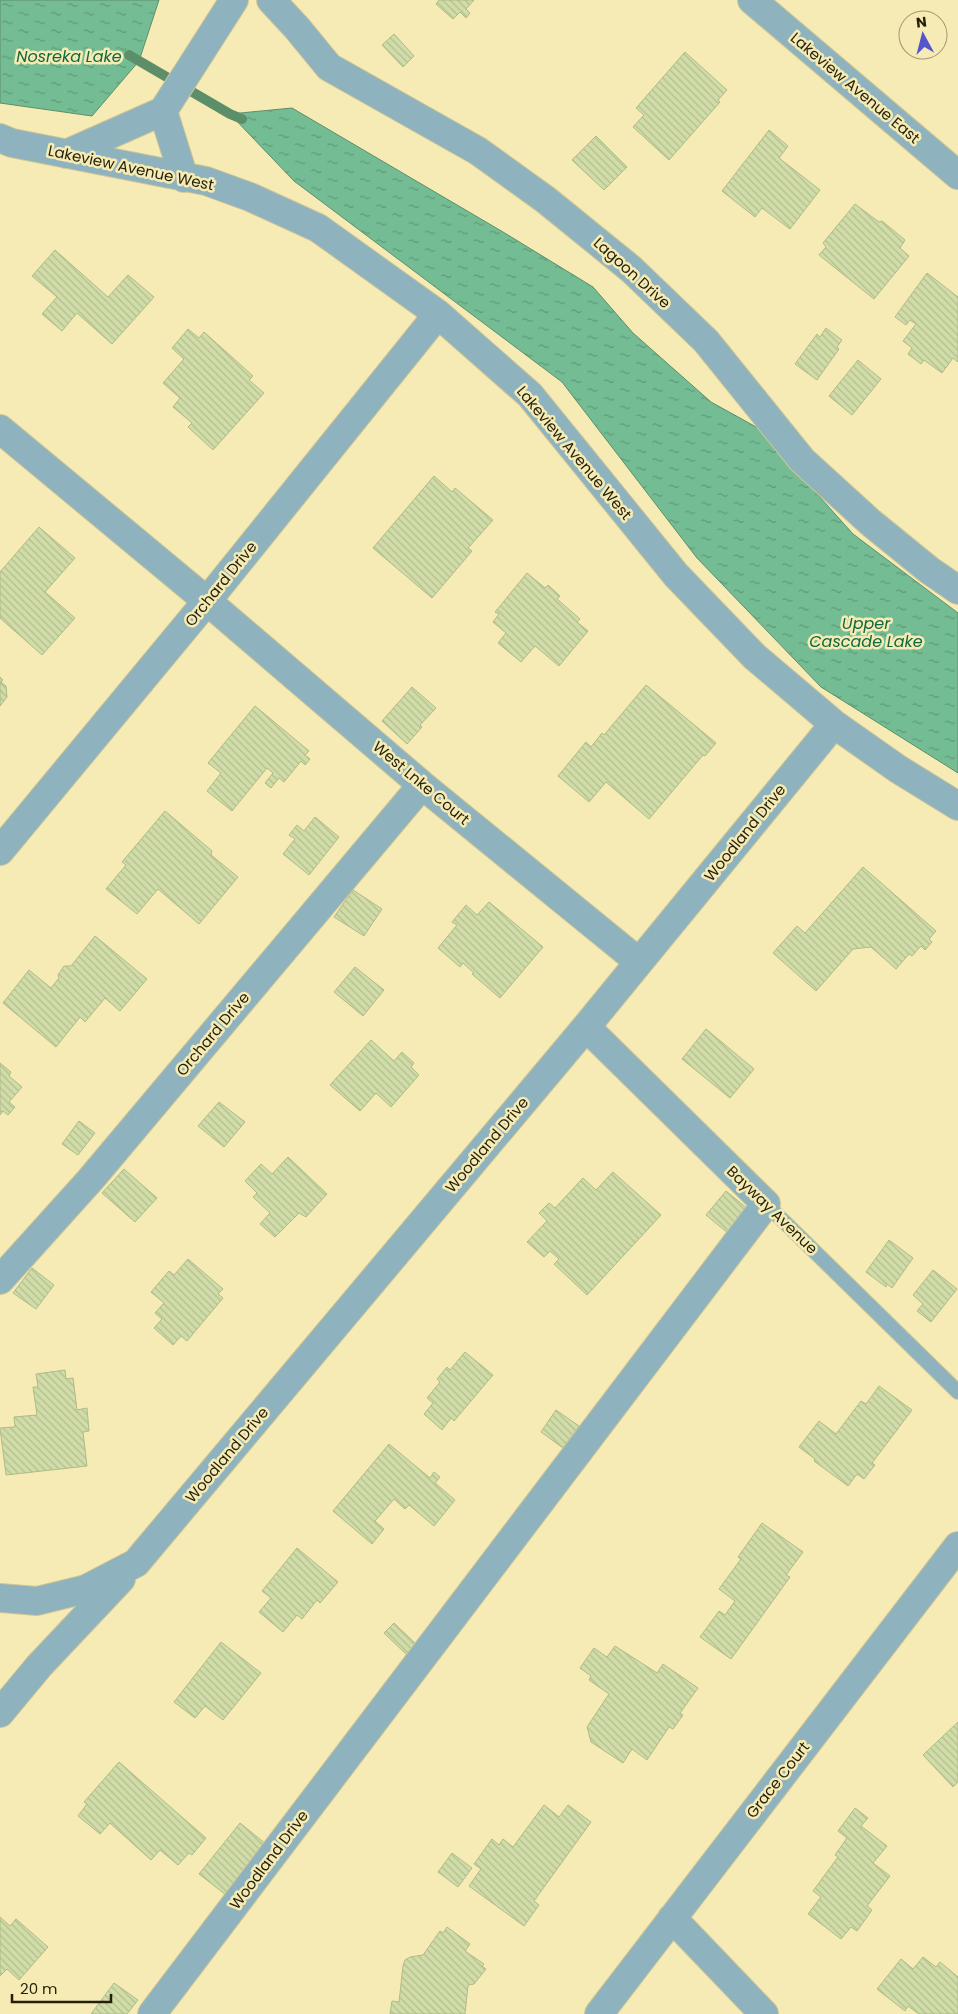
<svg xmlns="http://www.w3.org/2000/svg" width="958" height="2014" font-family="Poppins,sans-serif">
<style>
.water{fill:url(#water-ripples);stroke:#5c8e6a}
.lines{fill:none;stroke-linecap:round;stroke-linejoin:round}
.stream{stroke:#5c8e6a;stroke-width:10}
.building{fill:url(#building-back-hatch);stroke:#afbb86}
.service-casing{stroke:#d0c695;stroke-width:16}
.minor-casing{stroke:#d0c695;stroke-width:30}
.service{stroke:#8eb3be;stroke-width:14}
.minor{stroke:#8eb3be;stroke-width:28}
.labels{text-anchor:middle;stroke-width:5;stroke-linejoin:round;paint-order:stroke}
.street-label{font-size:15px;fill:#231f09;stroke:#f6ebb4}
.water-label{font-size:16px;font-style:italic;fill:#106842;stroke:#f6ebb4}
</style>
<defs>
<pattern id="water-ripples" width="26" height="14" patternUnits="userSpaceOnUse" patternTransform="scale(1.25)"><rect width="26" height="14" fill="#74bd94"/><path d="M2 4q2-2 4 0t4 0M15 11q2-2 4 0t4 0" fill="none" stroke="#5f9977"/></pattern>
<pattern id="building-back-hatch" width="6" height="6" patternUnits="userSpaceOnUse" patternTransform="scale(1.25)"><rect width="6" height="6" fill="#d1dda8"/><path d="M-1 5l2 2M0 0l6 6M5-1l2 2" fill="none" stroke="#b3bd8f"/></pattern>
</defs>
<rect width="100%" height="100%" fill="#f6ebb4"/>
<!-- water -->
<path class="water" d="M0,0H159L139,61L92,116L0,103Z
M292,108L503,232L593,287L633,333L711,402L758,428L853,534L958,613V773L821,687L697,558L562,382L294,181L230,114Z"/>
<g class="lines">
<!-- stream -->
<path class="stream" d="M129,55L230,114L242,119"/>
</g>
<!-- building -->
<path class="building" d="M439,0H474L466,9L470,13L466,18L460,12L453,19L436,4Z
M394,34L414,56L403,67L382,45Z
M685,52L727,90L718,100L720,102L669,160L633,127L644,115L636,108Z
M769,130L788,146L779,158L820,190L790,229L762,208L755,217L722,191Z
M596,136L627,167L604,190L572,160Z
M855,204L879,222L882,221L905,240L900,248L909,256L874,299L819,255L826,247L823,243Z
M55,250L108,297L128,275L154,297L112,344L77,313L62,331L42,314L57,297L32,276Z
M927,273L958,297V362L953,358L942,373L924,360L921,364L908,354L912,348L903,341L916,324L910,320L906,325L895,317Z
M826,328L842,340L837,347L839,349L817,380L795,364L817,334L820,337Z
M188,329L199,338L204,332L253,376L249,380L264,393L213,450L188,427L192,423L173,407L180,398L163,383L184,359L172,348Z
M858,360L881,379L852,415L829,396Z
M434,476L452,492L455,488L493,520L468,548L472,551L432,598L373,548Z
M39,527L75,558L45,592L75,618L42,655L0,618V572Z
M527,573L545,588L548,585L560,596L557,599L580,619L577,622L588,631L559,666L535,646L521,662L498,643L506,633L493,622L499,614L495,612Z
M0,677L3,680L1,682L6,686L7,697L0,706Z
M646,685L716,743L705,756L703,755L649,819L606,782L589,802L558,776L586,742L591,747L602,733L604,735Z
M412,687L436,708L420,725L422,727L407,744L382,721Z
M255,706L309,751L305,755L310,759L305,765L301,761L284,782L279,778L271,788L265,783L273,773L267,768L232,811L207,791L221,773L208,763Z
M165,811L212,851L211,855L238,877L199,924L158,889L137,914L106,889L126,865L122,862Z
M315,817L339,837L309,875L283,854L295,839L289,835L297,825L304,831Z
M863,867L936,931L929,939L932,942L925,950L921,946L912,956L909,954L896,969L871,947L853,949L816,991L773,953L797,926L805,933Z
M353,890L382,909L364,936L334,917Z
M489,902L543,947L500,998L472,974L474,973L463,963L460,967L438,948L457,925L452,922L466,905L477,915Z
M95,936L147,979L120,1011L105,998L85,1022L80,1017L56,1047L3,1003L29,970L51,988L59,978L58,975L64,966H71Z
M355,967L384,990L363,1016L334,992Z
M706,1029L754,1069L730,1098L682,1059Z
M371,1040L394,1061L402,1052L414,1063L411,1067L419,1075L391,1107L376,1093L360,1111L330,1085Z
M0,1063L11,1072L9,1076L22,1087L9,1102L15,1107L8,1115L3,1111L0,1115Z
M219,1102L245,1122L224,1147L198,1126Z
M79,1121L95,1133L78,1155L62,1144Z
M288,1157L327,1194L306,1217L299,1213L275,1237L260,1224L270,1213L253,1197L257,1193L245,1181L261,1164L272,1174Z
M124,1169L157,1198L135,1222L102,1193Z
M613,1172L661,1215L587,1295L554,1264L559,1259L550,1251L544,1257L527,1242L547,1221L539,1213L549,1203L555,1208L583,1178L596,1190Z
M726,1191L748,1209L729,1234L706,1215Z
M889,1240L913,1258L892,1288L887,1284L886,1287L866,1272Z
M188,1259L223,1289L218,1294L223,1298L187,1341L181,1336L173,1345L154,1328L162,1319L155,1313L164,1303L151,1292L169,1271L174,1275Z
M32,1268L54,1285L36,1309L13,1293Z
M933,1270L957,1289L931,1322L917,1311L923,1304L913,1295Z
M465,1352L493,1375L454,1421L451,1418L442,1430L424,1414L433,1403L427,1398L440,1382L437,1379L447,1367L450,1370Z
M65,1370L66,1379L73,1378L77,1410L87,1408L89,1431L83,1432L87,1466L6,1475L0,1428L15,1427L14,1417L37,1415L33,1387H38L36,1374Z
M879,1386L912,1410L872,1463L875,1465L864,1479L857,1474L848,1486L814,1461L815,1459L799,1447L819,1421L836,1434L861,1401L866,1404Z
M556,1410L579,1426L563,1448L541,1432Z
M389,1444L430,1478L434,1472L440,1477L435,1483L455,1500L434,1526L409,1505L405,1509L394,1499L375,1521L384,1529L372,1544L333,1511Z
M762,1523L803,1552L786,1575L790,1577L731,1659L700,1637L719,1611L725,1615L735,1601L719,1589L741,1559L738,1557Z
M297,1548L338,1582L320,1603L317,1600L302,1619L297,1615L283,1632L259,1612L271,1598L262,1591Z
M394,1623L418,1646L408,1656L384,1633Z
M221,1642L261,1673L223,1720L205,1706L195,1718L174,1702Z
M615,1646L657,1673L663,1664L698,1688L680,1713L683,1715L673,1729L669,1727L647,1760L632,1749L623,1763L591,1742L587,1727L609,1694L589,1680L591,1676L580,1668L594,1648L607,1657Z
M958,1722V1782L953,1787L923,1755Z
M119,1762L206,1838L192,1855L189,1853L178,1865L160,1850L151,1860L110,1823L100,1834L78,1816L87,1804L84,1802Z
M544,1805L559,1817L568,1805L591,1822L534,1901L539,1905L524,1926L469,1886L481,1869L474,1864L492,1839L499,1845L503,1839L513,1847Z
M855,1808L868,1818L861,1826L887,1846L873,1863L890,1876L867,1906L872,1910L857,1931L851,1927L841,1939L808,1914L821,1897L813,1891L838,1857L835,1855L847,1838L838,1831Z
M240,1823L266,1844L226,1895L199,1874Z
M452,1853L472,1868L458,1887L438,1872Z
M0,1917L10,1926L16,1919L48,1947L19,1980L7,1969L0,1976Z
M447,1927L470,1944L465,1951L484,1964L482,1966L486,1969L474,1984L468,1985L465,2014H390L392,2001L399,2002L403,1966L405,1960L410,1957L423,1955L440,1931L443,1933Z
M923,1957L936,1967L940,1962L958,1977V2014H919L908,2006L905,2011L877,1989L901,1959L913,1969Z
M114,1983L138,2000L127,2014H91Z"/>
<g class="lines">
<defs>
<path id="service" d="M766,1204L958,1392"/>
<path id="minor" d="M271,0L297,28L329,67L478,151L546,200L631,269L706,341L802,460L870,522L929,570L958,590
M752,0L958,175
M163,111L184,178
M0,138L12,143L206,181L250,197L318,228L438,314L530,395L676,575L755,657L834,724L898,769L958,806
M66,154L163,111L234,0
M0,429L207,601L422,785L639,962
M0,851L207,601L438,314
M0,1280L91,1179L422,785
M0,1598L37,1601L86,1589L136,1563L586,1027L834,724
M0,1713L39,1666L121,1579
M672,1918L764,2014
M152,2014L766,1204L586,1027
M599,2014L958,1546"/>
</defs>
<!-- service casing -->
<use href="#service" class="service-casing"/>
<!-- minor casing -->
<use href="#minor" class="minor-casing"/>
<!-- service -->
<use href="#service" class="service"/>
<!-- minor -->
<use href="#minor" class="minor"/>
</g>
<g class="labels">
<!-- street labels -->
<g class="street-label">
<text transform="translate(855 88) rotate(40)" y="5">Lakeview Avenue East</text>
<text transform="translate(131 168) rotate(12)" y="5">Lakeview Avenue West</text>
<text transform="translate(632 273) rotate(42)" y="5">Lagoon Drive</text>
<text transform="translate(574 453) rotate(50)" y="5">Lakeview Avenue West</text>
<text transform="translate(221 584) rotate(-51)" y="5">Orchard Drive</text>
<text transform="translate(421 783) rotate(40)" y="5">West Lnke Court</text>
<text transform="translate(745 833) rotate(-51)" y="5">Woodland Drive</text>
<text transform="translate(213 1034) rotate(-50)" y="5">Orchard Drive</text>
<text transform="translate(487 1145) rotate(-50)" y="5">Woodland Drive</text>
<text transform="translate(772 1210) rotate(44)" y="5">Bayway Avenue</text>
<text transform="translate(227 1455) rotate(-50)" y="5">Woodland Drive</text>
<text transform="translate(778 1780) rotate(-52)" y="5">Grace Court</text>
<text transform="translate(269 1860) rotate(-53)" y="5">Woodland Drive</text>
</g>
<!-- water labels -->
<g class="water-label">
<text x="69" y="62">Nosreka Lake</text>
<text x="866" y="629">Upper<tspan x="866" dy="18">Cascade Lake</tspan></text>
</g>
</g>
<!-- north arrow -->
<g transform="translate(923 35) rotate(353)"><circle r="24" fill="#f6ebb4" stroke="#a29970"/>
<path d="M0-4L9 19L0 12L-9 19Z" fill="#5555cc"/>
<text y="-8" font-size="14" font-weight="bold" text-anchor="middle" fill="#231f09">N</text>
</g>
<!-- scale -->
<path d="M12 1994v8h99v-8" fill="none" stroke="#231f09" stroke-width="2.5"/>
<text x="20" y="1994" font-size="15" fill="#231f09" stroke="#f6ebb4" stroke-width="4" paint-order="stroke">20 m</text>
</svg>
